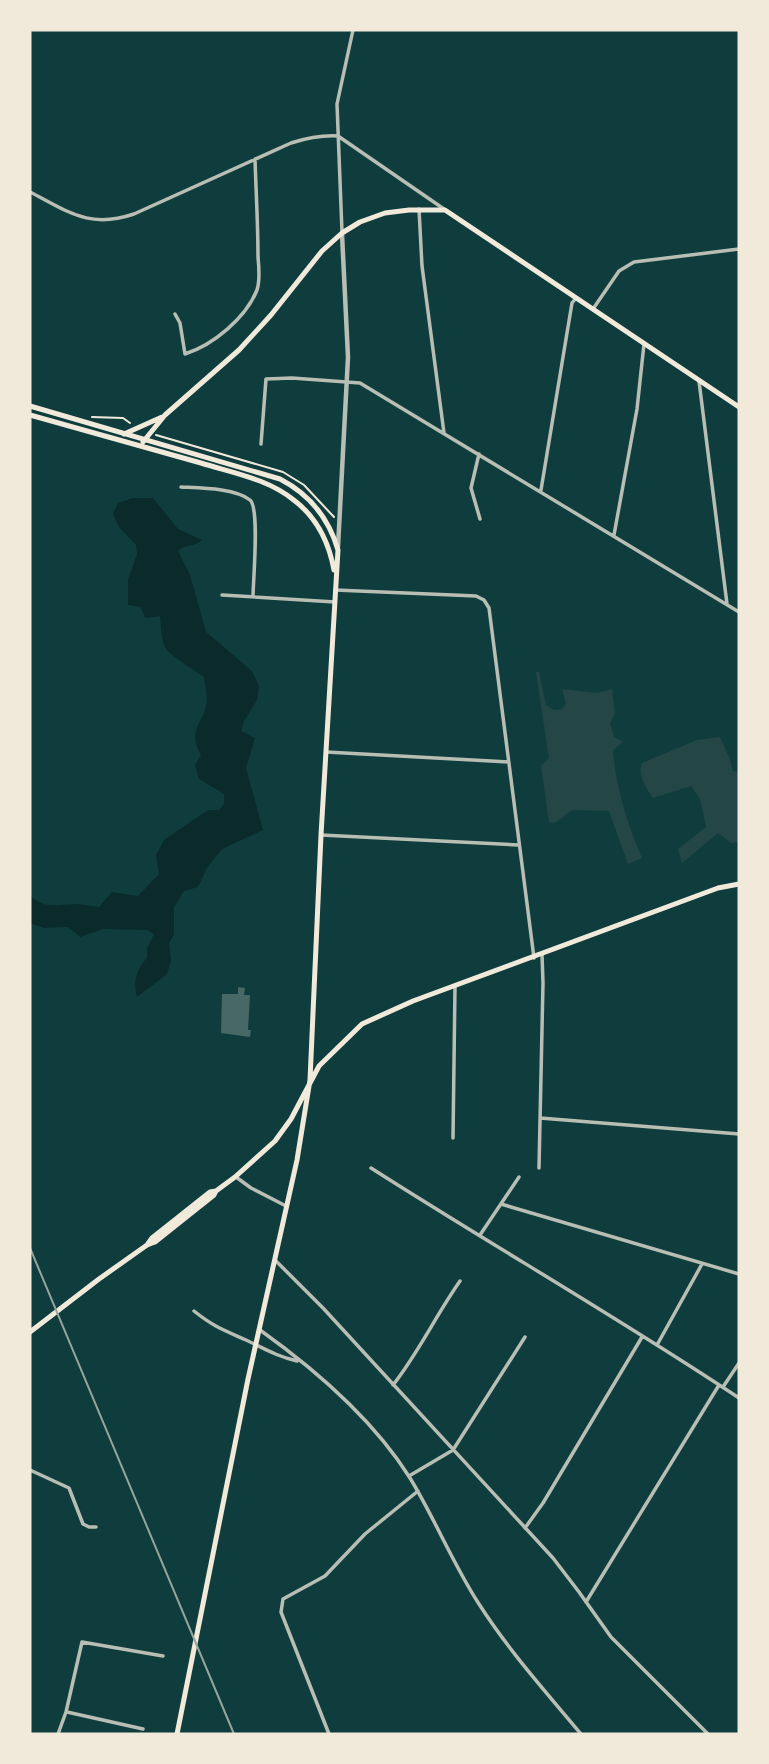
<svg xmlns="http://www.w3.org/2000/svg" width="769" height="1764" font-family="'PT Sans Narrow',sans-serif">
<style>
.green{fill:#244646}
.water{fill:#0a2a2b}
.building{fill:#486865}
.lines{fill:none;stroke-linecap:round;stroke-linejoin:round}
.path{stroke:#f1e9da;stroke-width:2}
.minor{stroke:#b8beb3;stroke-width:3.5}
.tertiary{stroke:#b8beb3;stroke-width:4.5}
.secondary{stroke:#f1e9da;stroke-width:5}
.primary{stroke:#f1e9da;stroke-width:5}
.rail{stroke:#97a49c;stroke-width:2}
</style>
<rect width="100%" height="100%" fill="#0f3d3e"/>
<!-- green -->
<path class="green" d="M536,672H539L546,705L554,710L562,709L566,704L562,689L598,693L612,689L615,713L610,723L614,737L623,742L613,750C616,789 627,822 642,858L628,864L609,811L572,810L555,823L549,822L541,766L549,758Z
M720,737L729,757L733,771L739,772V842L731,843L718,833L682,863L678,849L706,827L700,799L691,786L653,798C646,788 637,775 642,763L697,740Z"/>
<!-- water -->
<path class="water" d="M133,498H153L178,529L202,540C195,547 185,544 178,551L190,575L206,632L252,671L259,686L257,700L244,721L241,731L255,738L246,768L263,830L222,849L208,866L198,887L184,891L174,907V934L169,943L171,961L167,974L137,997C133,981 136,970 147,958V949L154,934L147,930L103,929L80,937L68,927L44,928L30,923V896C47,909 54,905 75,904C82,904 91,906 99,907L112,892L138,896L159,874L156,855L164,840L208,810H219L224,804V794L199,779L195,765L201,755C186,729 205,723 207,700C207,693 205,684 204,677C194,669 167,655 164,645C161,636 161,625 160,616L145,618L141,607L128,605V580L137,554L136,545L119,527L113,514L118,503Z"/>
<!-- building -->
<path class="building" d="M238,987L245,988L244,995H250L248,1030H251L250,1037L221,1033L222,994H238Z"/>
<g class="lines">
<!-- path -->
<path class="path" d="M92,417L123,418L130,423
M156,435L283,472L304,485L334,517"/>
<!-- minor -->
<path class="minor" d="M30,192C69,212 89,229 134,214L291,143C307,138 321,135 338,136L444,209
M419,209L422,266L444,433
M342,232L337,104L353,30
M593,309L619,271L634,262L739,249
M175,314L180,323L185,354C213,345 246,318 257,290C260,281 259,267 258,257C258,225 256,192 255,159
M699,381L727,604
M261,444L266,379L292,378L360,383L739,612
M479,454L471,488L480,519
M181,487C200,488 235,488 250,500C260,508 253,581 253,597
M541,490L567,333L572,303L576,298
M614,535L637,409L644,344
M335,590L476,596L484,600L489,608L534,958
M222,595L335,602
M326,752L509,762
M321,835L518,845
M540,1118L739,1134
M453,1138L455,987
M371,1168C493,1246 619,1318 739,1398
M539,1168L543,983L542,954
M236,1177L251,1188L286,1206
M501,1204L739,1274
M480,1235L519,1177
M275,1260L323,1308L553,1558L579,1592L611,1637L708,1734
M194,1311C214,1327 224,1330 246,1340C265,1349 276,1356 297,1361
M260,1330C316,1370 373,1419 410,1478C435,1519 453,1564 479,1604C509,1651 546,1692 581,1734
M657,1345L702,1264
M393,1385C419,1352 436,1315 460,1281
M723,1387L739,1363
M30,1470L69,1488L83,1524L89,1527H96
M409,1476L453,1450L525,1337
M525,1528L543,1503L642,1337
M586,1602L719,1385
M67,1712L143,1729
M58,1734L66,1712L82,1642L163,1656
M329,1734L281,1612L283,1599L325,1576L365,1534L418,1491"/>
<!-- tertiary -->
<path class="tertiary" d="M338,547L348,357L342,234"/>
<!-- secondary -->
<path class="secondary" d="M124,434L162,417
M143,442L165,415L239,350L271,315L322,251L342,233L360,222L385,213L409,210H445L739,407"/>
<!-- primary -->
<path class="primary" d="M30,406L280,479C309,494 329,519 338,550L321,835L310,1080L297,1160L248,1379L177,1734
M30,415C87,431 144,447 201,463C233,473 269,479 295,501C317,518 329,543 334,570
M147,1245L152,1238L210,1192L216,1191L235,1177L275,1141L291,1119L319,1066L362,1024L413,1001L718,888L739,884
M30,1332L99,1279L147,1245L155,1242L214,1195L216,1191"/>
<!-- rail -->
<path class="rail" d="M30,1248L234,1734"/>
</g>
<!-- border -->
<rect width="769" height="1764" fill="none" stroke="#f1e9da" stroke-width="63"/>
</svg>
